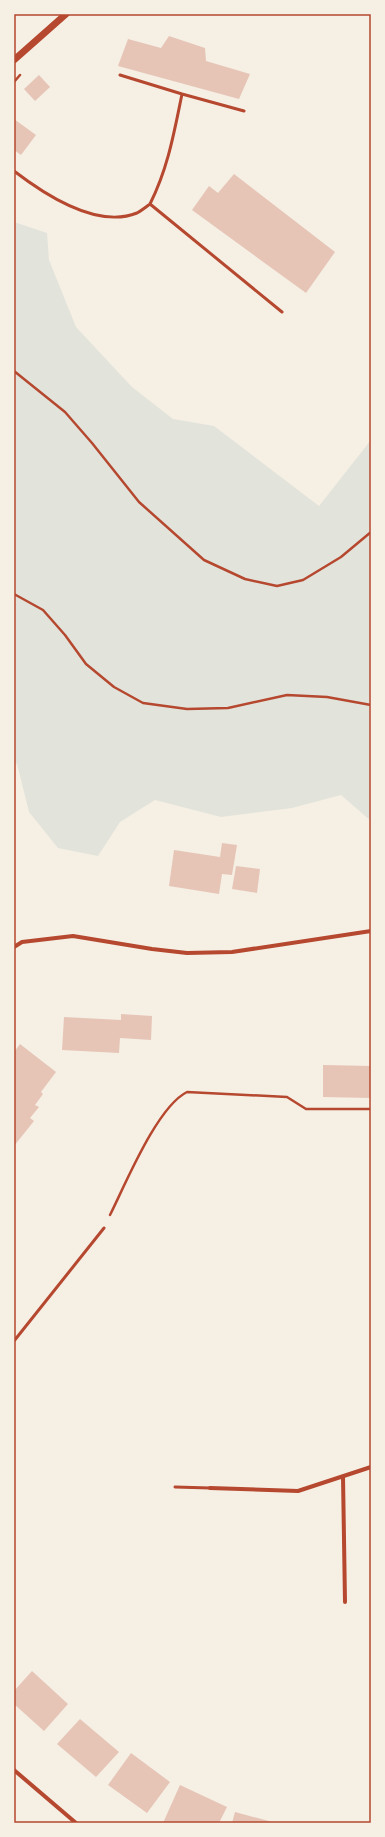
<svg xmlns="http://www.w3.org/2000/svg" width="385" height="1837" font-family="Inter,sans-serif">
<style>
.green{fill:#e2e4dc}
.building{fill:#e6c5b7}
.lines{fill:none;stroke-linecap:round;stroke-linejoin:round}
.path{stroke:#b5482f;stroke-width:2.5}
.service{stroke:#b5482f;stroke-width:3}
.minor{stroke:#b5482f;stroke-width:4}
.tertiary{stroke:#b5482f;stroke-width:7}
.neatline{fill:none;stroke:#b5482f;stroke-width:1.5}
</style>
<rect width="100%" height="100%" fill="#f6efe4"/>
<!-- green -->
<path class="green" d="M14,222L47,233L49,260L76,327L132,387L173,419L214,426L319,506L371,440V821L341,795L292,808L221,817L155,800L120,822L98,856L58,848L29,812L17,764L14,761Z"/>
<!-- building -->
<path class="building" d="M169,36L205,48L206,61L250,74L239,99L118,66L128,39L161,48Z
M39,75L50,87L35,101L24,89Z
M14,119L36,135L21,155L14,150Z
M234,174L335,252L306,293L192,210L209,186L218,193Z
M222,843L237,845L232,875L222,874L219,894L169,886L174,850L220,857Z
M236,866L260,869L257,893L232,889Z
M121,1014L152,1016L151,1040L120,1038L119,1053L62,1050L64,1017L121,1020Z
M20,1044L56,1072L41,1092L43,1094L35,1105L39,1107L30,1118L34,1121L14,1146V1052Z
M323,1065L371,1066V1098L323,1097Z
M32,1671L68,1704L44,1731L14,1704V1691Z
M80,1719L119,1752L96,1777L57,1744Z
M131,1753L170,1782L147,1813L108,1785Z
M180,1785L227,1807L219,1823H163Z
M235,1812L276,1823H232Z"/>
<g class="lines">
<!-- path -->
<path class="path" d="M14,82L20,75
M14,371L65,412L92,443L139,502L204,560L245,579L277,586L303,580L341,557L371,532
M14,594L43,610L65,635L86,664L114,687L143,703L187,709L228,708L287,695L327,697L371,705
M110,1215C126,1183 157,1107 187,1092L287,1097L306,1109H371"/>
<!-- service -->
<path class="service" d="M120,75L182,94
M14,171C44,194 97,229 137,213C141,211 146,207 150,204L282,312
M150,204C168,168 174,133 182,94L244,111
M14,1341L104,1228
M175,1487L210,1488"/>
<!-- minor -->
<path class="minor" d="M14,947L22,942L73,936L152,949L187,953L232,952L371,931
M343,1476L345,1602
M210,1488L298,1491L371,1467
M14,1770L76,1823"/>
<!-- tertiary -->
<path class="tertiary" d="M14,60L66,14"/>
</g>
<!-- border -->
<rect width="385" height="1837" fill="none" stroke="#f6efe4" stroke-width="30"/>
<rect x="15" y="15" width="355" height="1807" class="neatline"/>
</svg>
